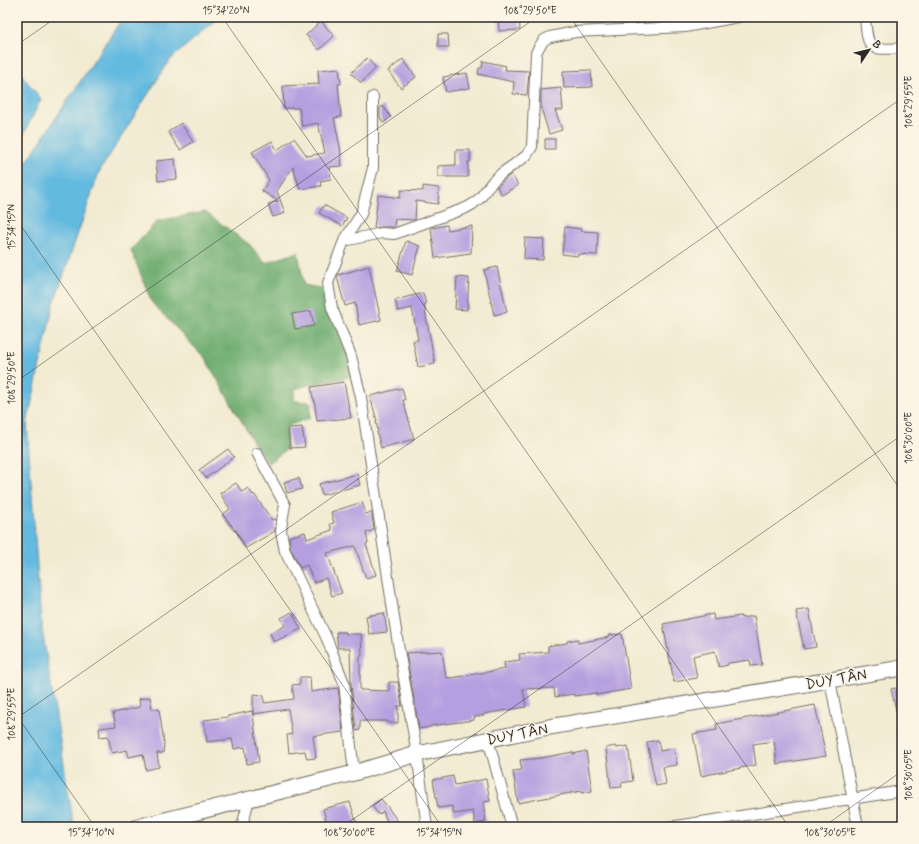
<svg xmlns="http://www.w3.org/2000/svg" width="919" height="844" font-family="Mynerve,sans-serif">
<style>
.forest{fill:#6ead6f;stroke:#4c6c4d}
.water{fill:#63bae0;stroke:#477286}
.building{fill:#b69fe0}
.lines{fill:none;stroke-linecap:round;stroke-linejoin:round}
.street-casing{stroke:#716e65;stroke-width:12}
.secondary-casing{stroke:#716e65;stroke-width:17}
.street{stroke:#fff;stroke-width:10}
.secondary{stroke:#fff;stroke-width:15}
.ticks{fill:none;stroke:#2b2b2b;stroke-width:1;stroke-opacity:0.45}
.labels{text-anchor:middle;stroke-width:3;stroke-linejoin:round;paint-order:stroke}
.street-label{font-size:15px;fill:#2b2b2b;stroke:#fcf5e5}
.neatline{fill:none;stroke:#2b2b2b;stroke-width:1.5}
.ticks-label{font-size:10px;text-anchor:middle;fill:#2b2b2b}
</style>
<rect width="100%" height="100%" fill="#fcf5e5"/>
<filter id="ink" filterUnits="userSpaceOnUse"><feTurbulence type="fractalNoise" baseFrequency=".025" numOctaves="2"/><feDisplacementMap in="SourceGraphic" scale="8" xChannelSelector="R" yChannelSelector="G"/><feConvolveMatrix kernelMatrix="1 2 1 2 8 2 1 2 1" color-interpolation-filters="sRGB"/></filter>
<filter id="wash" filterUnits="userSpaceOnUse"><feTurbulence type="fractalNoise" baseFrequency=".012" numOctaves="4" result="noise"/><feDisplacementMap in="SourceGraphic" scale="16" xChannelSelector="R" yChannelSelector="G"/><feGaussianBlur stdDeviation="0.9" result="paint"/><feColorMatrix in="noise" values="0 0 0 0 0 0 0 0 0 0 0 0 0 0 0 0 0 1.4 0 .05"/><feComposite in="paint" operator="in"/></filter>
<g filter="url(#wash)">
<rect width="100%" height="100%" fill="#f2ebd2"/>
<!-- forest -->
<path class="forest" d="M205,212L250,245L265,263L298,252L304,285L325,289L355,376L312,384L295,389L294,401L311,402L310,418L287,426L286,450L268,463L254,443L205,358L152,303L131,250L157,221Z"/>
<!-- water -->
<path class="water" d="M123,17H219L169,61L99,172L53,306L27,424L41,623L74,827H17V170L22,169Z
M17,69L41,99L17,148Z"/>
<g id="blocks">
<!-- building -->
<path class="building" d="M498,17H519L520,30L499,31Z
M321,21L334,36L319,50L306,35Z
M438,34H448L449,47H438Z
M367,58L376,68L361,83L351,73Z
M403,59L416,77L401,88L388,71Z
M483,61L506,66L505,70L529,71L527,95L513,94L514,82L478,74L479,68H482Z
M339,68L341,84H338L341,117L334,118L340,147L342,166L329,167L331,179L320,181L321,186L300,189L293,167L277,191L285,213L273,217L268,204L278,201L262,191L269,180L252,152L272,141L277,150L294,138L307,156L325,153L318,123L302,126L299,108H284L283,86L319,84L318,70Z
M591,70L592,87L564,88L563,71Z
M467,73L470,88L446,92L443,77Z
M561,88L563,110H555L562,130L549,134L541,108V90Z
M383,106L391,117L383,123L380,117V108Z
M181,123L193,142L180,150L168,132Z
M545,139H555V149H545Z
M456,150H470V162H468V177H438V166L456,165Z
M175,159L177,179L158,181L156,161Z
M511,174L518,185L502,195L497,187Z
M423,186L439,188L438,204L416,201L415,220L395,219L394,227H382L374,228L378,195L400,198L401,190L423,191Z
M324,205L347,218L342,226L319,213Z
M447,225L448,230L472,226L471,253L435,258L431,228Z
M565,227L581,229V231L598,232L597,255L578,254V256L562,254Z
M525,238L544,239L543,260L524,259Z
M406,241L420,246L412,275L397,271Z
M369,266L381,320L359,325L355,303L345,306L337,277L338,275Z
M497,267L507,312L494,315L484,270Z
M457,277L469,278L467,310L455,309Z
M423,293L426,304L424,305L435,364L418,367L413,341L418,340L412,308L398,311L395,300Z
M311,311L314,326L295,329L292,314Z
M344,382L351,418L317,421L314,398H313L311,387Z
M402,388L405,400H403L414,439L381,448L377,432L378,431L376,421H377L370,396Z
M302,427L305,447L290,448L288,428Z
M228,449L234,457L206,478L199,470Z
M357,474L360,485L322,495L319,484Z
M299,478L302,489L287,493L284,482Z
M236,483L242,492L248,488L253,495L254,494L272,520L276,519L275,531L246,548L236,530L234,531L222,515L230,509L220,493Z
M362,502L366,514L371,512L372,516L374,530L366,533L368,543L366,544L376,575L366,578L355,546L327,553L342,593L332,596L326,578L314,583L307,565L300,568L291,549L289,537L305,532L307,539L332,530L330,524L334,523L331,512Z
M809,609L816,647L804,649L796,611Z
M292,612L301,629L274,642L270,633L285,626L281,618Z
M384,613L387,632L369,634L366,616Z
M713,614L714,620L741,616V618L754,616L762,665L751,666L750,660L728,663V665L719,667L715,651L693,656L697,678L674,682L663,624Z
M336,632H346V634H361L362,656H360V690L389,691V682H398L402,706H398V723H388V721H360V730L356,731L351,684L350,648H338Z
M622,634L631,689L596,695V693L574,696V694L555,697L554,688L523,689L526,707L484,714V715L474,717V720L430,726V727L419,729L406,653L442,651L446,677L451,678L505,669L504,662L520,660L519,654L548,652V646L567,643V641L578,639V643L609,637V635Z
M300,677H310L311,692L338,688L343,732L313,736L316,758L307,759L305,751L289,753L287,735L292,734L288,709L253,714L259,762L247,764L245,747L234,749L232,739L207,742L204,720L228,717V716L252,711L253,714V694L264,695V703L294,699L292,685L300,684Z
M902,687V719H898L891,689Z
M150,697L152,709H159L164,743L163,753H157L159,767L146,770L143,754L129,757L127,750L112,753L108,736L100,737L99,728L116,726L113,713L140,707L139,699Z
M815,705L826,756L777,764L774,741L753,744L756,765L701,776L693,734L717,730L716,724Z
M658,740L660,751L674,748L677,765L663,767L666,784L656,786L647,742Z
M615,746L616,748L628,746L633,781L621,783L622,787L611,788L606,748Z
M586,751L592,791L582,793L581,791L518,803L513,771L522,770L520,760L541,758L573,752V754Z
M453,776L455,785L486,779L490,801L483,802L486,822L475,824L473,811L454,814L452,806L438,808L433,780Z
M381,799L387,806L402,827H389L383,811L379,815L372,806Z
M350,802L358,827H328L323,809Z"/>
</g>
</g>
<g filter="url(#ink)">
<use href="#blocks" fill-opacity="0" stroke="#716e65" stroke-width="1"/>
<g class="lines">
<defs>
<path id="street" d="M865,17C868,51 868,50 902,48
M373,97V168L361,214L344,241L328,283L332,308L351,356L361,397L398,644L417,754L427,827
M344,241L382,233L394,234L466,208L473,204L480,198L493,181L502,173L526,156L532,147L536,53L539,47L544,40L550,37L575,32L685,27L738,17
M257,453L285,505L282,521L281,532L285,551L327,639L344,683L354,773
M830,680L858,827
M488,739L512,827
M241,827L243,823L249,799
M669,827L902,791"/>
<path id="secondary" d="M137,827L354,773L417,754L549,727L902,668"/>
</defs>
<!-- street casing -->
<use href="#street" class="street-casing"/>
<!-- secondary casing -->
<use href="#secondary" class="secondary-casing"/>
<!-- street -->
<use href="#street" class="street"/>
<!-- secondary -->
<use href="#secondary" class="secondary"/>
</g>
</g>
<!-- ticks -->
<path class="ticks" d="M222,17L789,827M570,17L902,492M17,45L57,17M17,220L442,827M17,381L537,17M17,716L95,827M17,718L902,98M342,827L902,435M823,827L902,771"/>
<g class="labels">
<!-- street labels -->
<g class="street-label">
<text transform="translate(836 679) rotate(-10)" y="5">DUY TÂN</text>
<text transform="translate(517 734) rotate(-11)" y="5">DUY TÂN</text>
</g>
</g>
<!-- margin -->
<rect width="919" height="844" fill="none" stroke="#fcf5e5" stroke-width="44"/>
<!-- north arrow -->
<g transform="translate(869 50) rotate(55)" stroke="#fcf5e5" stroke-width="3" paint-order="stroke">
<path d="M0-3L7 15L0 10L-7 15Z" fill="#2b2b2b"/>
<text y="-6" font-size="11" font-weight="bold" text-anchor="middle" fill="#2b2b2b">B</text>
</g>
<rect x="22" y="22" width="875" height="800" class="neatline"/>
<g class="ticks-label">
<text x="226" y="14">15°34'20"N</text>
<text x="530" y="14">108°29'50"E</text>
<text transform="translate(908 102) rotate(-90)" y="4">108°29'55"E</text>
<text transform="translate(11 227) rotate(-90)" y="4">15°34'15"N</text>
<text transform="translate(11 378) rotate(-90)" y="4">108°29'50"E</text>
<text transform="translate(908 438) rotate(-90)" y="4">108°30'00"E</text>
<text transform="translate(11 714) rotate(-90)" y="4">108°29'55"E</text>
<text transform="translate(908 775) rotate(-90)" y="4">108°30'05"E</text>
<text x="91" y="836">15°34'10"N</text>
<text x="349" y="836">108°30'00"E</text>
<text x="439" y="836">15°34'15"N</text>
<text x="830" y="836">108°30'05"E</text>
</g>
</svg>
